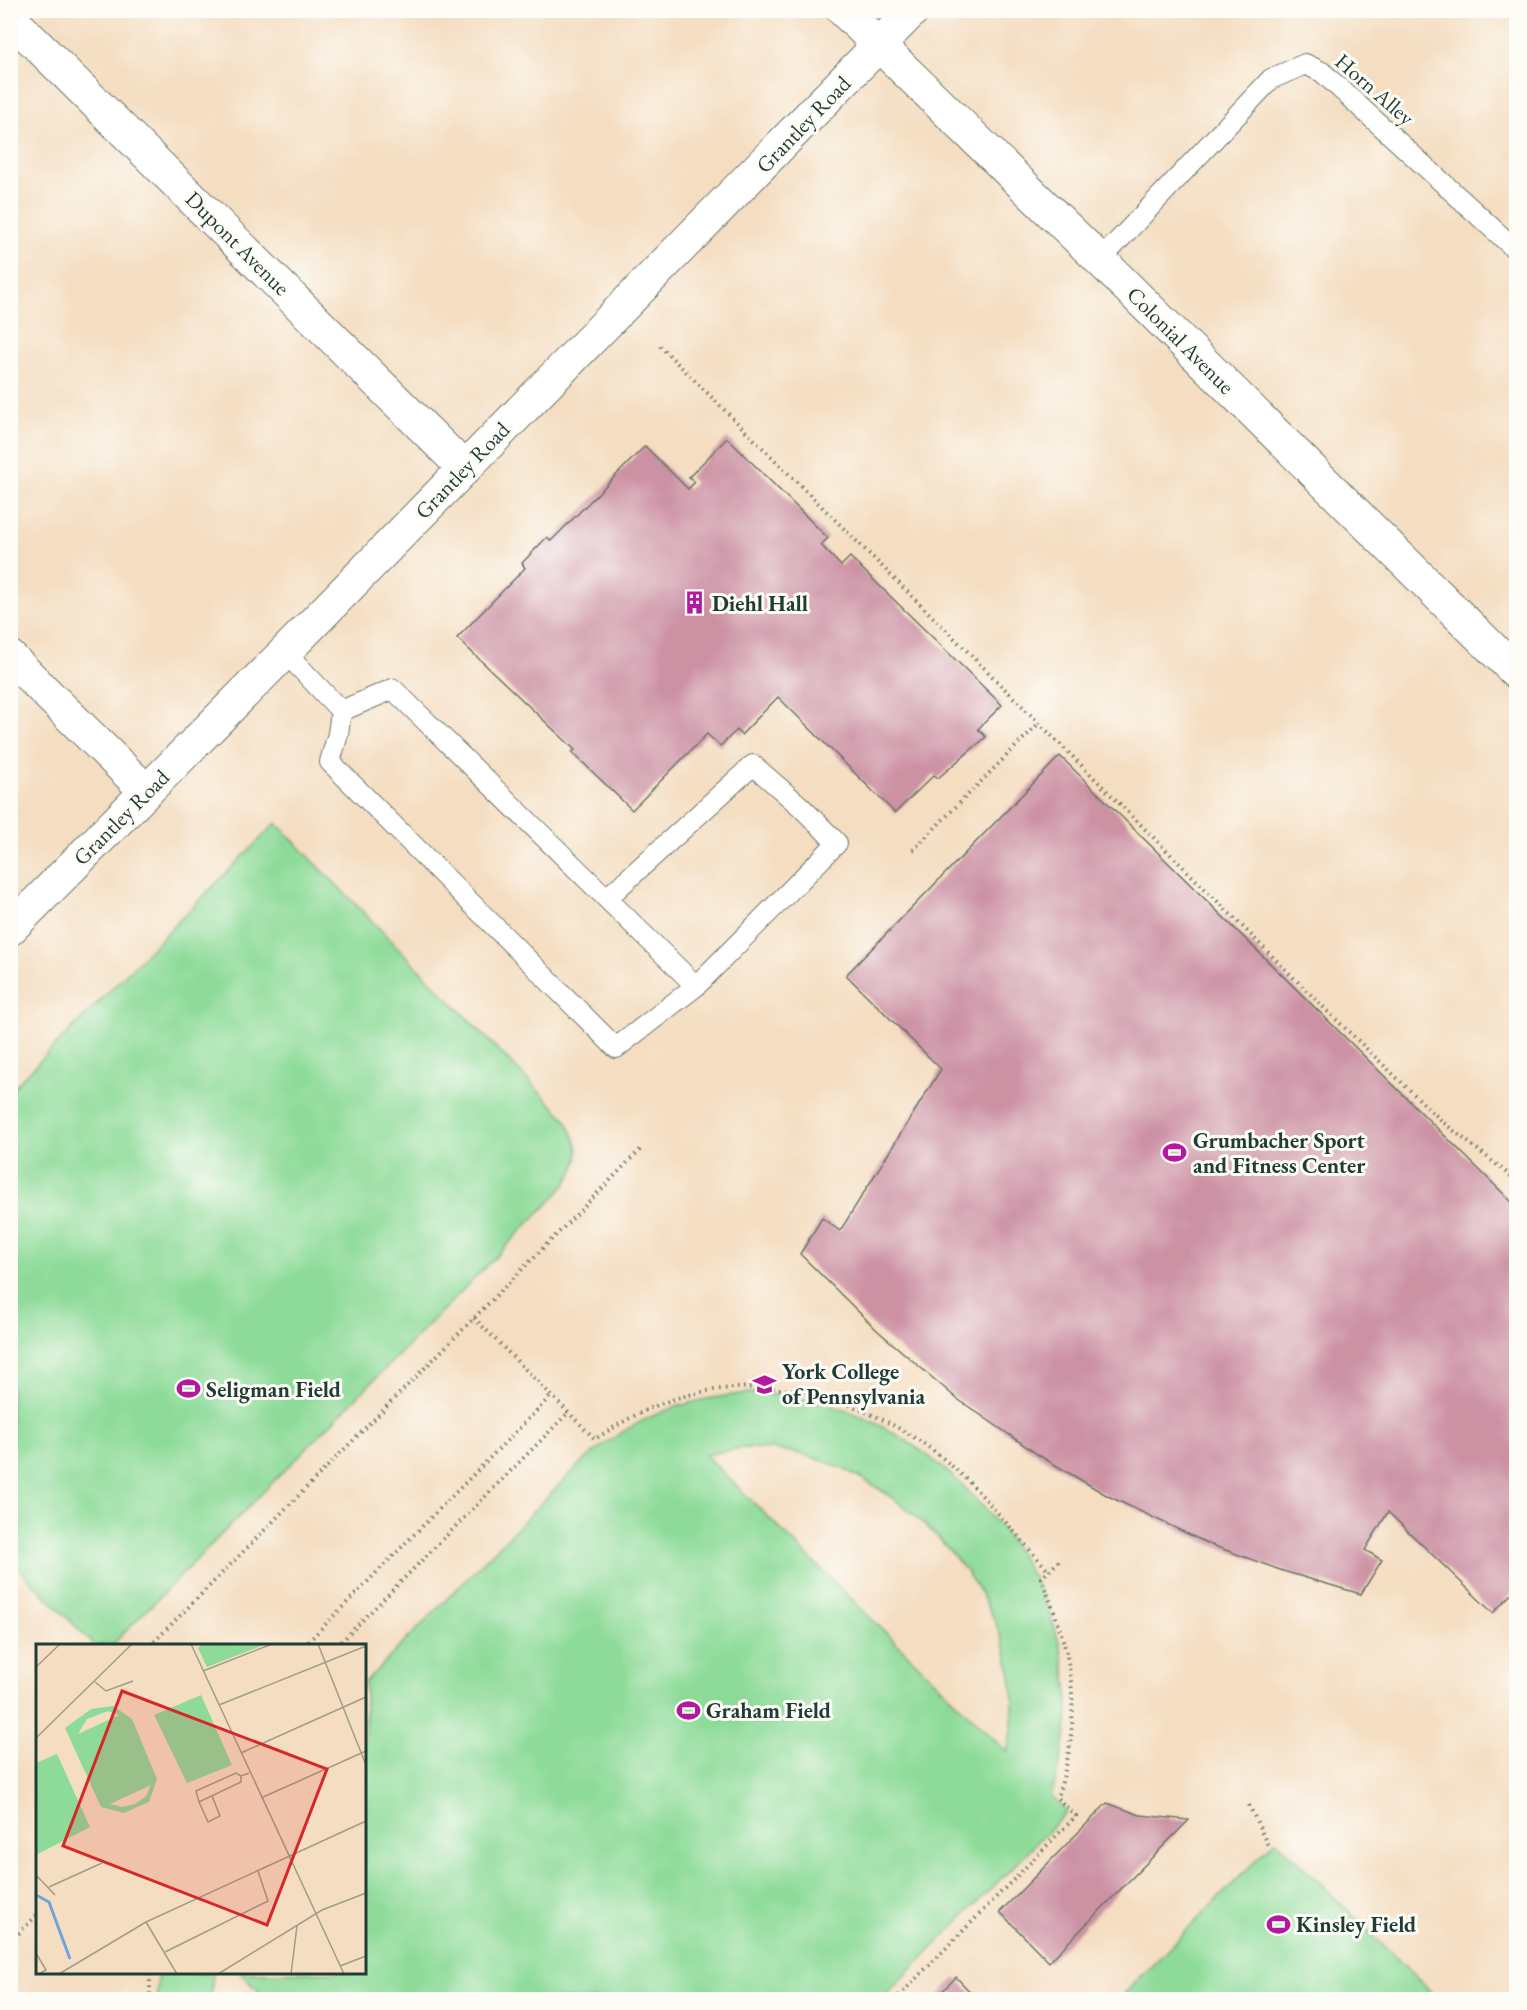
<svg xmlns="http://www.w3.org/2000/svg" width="1527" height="2010" font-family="'EB Garamond',serif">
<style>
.green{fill:#8edb99;stroke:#568c66;stroke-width:1.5;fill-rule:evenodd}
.building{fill:#cc92a4}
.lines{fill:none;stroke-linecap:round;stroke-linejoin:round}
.service-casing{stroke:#6a7565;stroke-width:22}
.minor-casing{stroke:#6a7565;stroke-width:35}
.tertiary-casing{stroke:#6a7565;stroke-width:35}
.path{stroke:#6a7565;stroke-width:4;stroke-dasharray:1.5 4.5;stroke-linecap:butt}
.service{stroke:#fff;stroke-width:20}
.minor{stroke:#fff;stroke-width:33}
.tertiary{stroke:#fff;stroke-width:33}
.labels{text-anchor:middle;stroke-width:6;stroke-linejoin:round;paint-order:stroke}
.street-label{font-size:22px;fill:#1f3d34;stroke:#fdfcf7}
.poi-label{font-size:22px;font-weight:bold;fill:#1f3d34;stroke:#fdfcf7;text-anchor:start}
.inset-river{fill:none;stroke:#71a3dc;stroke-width:3}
.inset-road{fill:none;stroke:#9f9d88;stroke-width:1.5}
.view{fill:#d62828;fill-opacity:0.15;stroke:#d62828;stroke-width:3}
.inset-edge{fill:none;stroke:#1f3d34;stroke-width:3}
</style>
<rect width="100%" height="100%" fill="#fdfcf7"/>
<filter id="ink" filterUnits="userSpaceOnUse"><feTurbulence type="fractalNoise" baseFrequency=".0167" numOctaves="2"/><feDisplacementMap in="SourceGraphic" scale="12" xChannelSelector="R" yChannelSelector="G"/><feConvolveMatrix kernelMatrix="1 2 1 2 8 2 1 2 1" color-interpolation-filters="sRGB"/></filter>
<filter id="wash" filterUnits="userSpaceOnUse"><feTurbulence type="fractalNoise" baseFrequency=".008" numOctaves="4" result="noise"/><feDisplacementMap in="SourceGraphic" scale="24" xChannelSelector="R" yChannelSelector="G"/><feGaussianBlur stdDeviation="1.35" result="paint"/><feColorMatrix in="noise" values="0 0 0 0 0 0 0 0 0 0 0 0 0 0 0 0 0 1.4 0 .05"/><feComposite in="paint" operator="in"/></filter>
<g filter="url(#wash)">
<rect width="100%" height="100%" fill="#f4ddc0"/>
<!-- green -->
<path class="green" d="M276,823L565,1118C569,1127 577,1140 578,1150C579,1177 552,1199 535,1217L112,1645H94L11,1561V1090Z
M752,1393C782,1395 813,1399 842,1409C954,1448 1055,1566 1067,1685C1071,1723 1062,1760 1051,1796L1067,1812L882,1999H267L240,1973L364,1972L365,1682L578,1466C631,1418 682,1398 752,1393ZM742,1448C760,1448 779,1449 796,1453C888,1473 981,1561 1006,1652C1015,1685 1015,1719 1007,1752L705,1455Z
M1276,1840L1438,1999H1119Z
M158,1973H213L211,1999H157Z"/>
<g id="blocks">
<!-- building -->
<path class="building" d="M727,438L828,538L821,545L841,566L850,557L1002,705L978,729L986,737L938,778L934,775L895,813L778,697L741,735L737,730L720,746L707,734L632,810L572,752L575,750L457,638L525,568L522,563L547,537L551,541L645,446L688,489L695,482L689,477Z
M1060,756L1516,1206V1589L1493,1613L1388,1512L1365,1550L1382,1560L1361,1594L1283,1571L1209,1544L1108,1496L1040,1456L956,1398L878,1331L800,1254L822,1218L840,1231L941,1069L846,975Z
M1107,1803L1140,1815L1189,1820L1049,1962L1000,1912Z
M956,1977L978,2000H934Z"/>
</g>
</g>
<g filter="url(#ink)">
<use href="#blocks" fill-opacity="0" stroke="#6a7565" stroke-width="1.5"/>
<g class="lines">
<defs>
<path id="service" d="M1100,260L1271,79L1305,64L1322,72L1516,250
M285,652L341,711
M393,689L696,986L616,1048L330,762L338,734L341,711Z
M607,898L753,765L800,806L837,843L696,986"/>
<path id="minor" d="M843,10L1100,260L1516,672
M10,18L464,468
M10,657L146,791"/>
<path id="tertiary" d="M10,929L285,652L913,10"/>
</defs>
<!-- service casing -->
<use href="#service" class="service-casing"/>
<!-- minor casing -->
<use href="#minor" class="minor-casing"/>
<!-- tertiary casing -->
<use href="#tertiary" class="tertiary-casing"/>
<!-- path -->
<path class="path" d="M660,346L947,631L1321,1005L1444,1123L1516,1180
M913,850L1039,723
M474,1318L595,1439C617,1425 639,1412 663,1403C751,1370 848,1392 924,1444C973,1478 1009,1528 1049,1571L1059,1561
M150,1646L642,1148
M304,1646L551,1396
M337,1646L568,1413
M1249,1805L1269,1848
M10,1942L38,1914
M150,2000V1972
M895,2000L1076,1816L1057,1798C1084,1716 1074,1656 1041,1578L1049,1571"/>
<!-- service -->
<use href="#service" class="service"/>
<!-- minor -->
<use href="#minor" class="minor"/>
<!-- tertiary -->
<use href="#tertiary" class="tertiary"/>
</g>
</g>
<!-- icons -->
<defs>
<symbol id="building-bare" viewBox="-9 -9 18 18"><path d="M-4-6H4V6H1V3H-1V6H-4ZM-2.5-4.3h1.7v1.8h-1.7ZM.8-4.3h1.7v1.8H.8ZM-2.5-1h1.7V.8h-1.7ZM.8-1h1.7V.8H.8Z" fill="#b5179e" stroke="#fdfcf7" stroke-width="2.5" paint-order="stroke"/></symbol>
<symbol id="stadium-bare" viewBox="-9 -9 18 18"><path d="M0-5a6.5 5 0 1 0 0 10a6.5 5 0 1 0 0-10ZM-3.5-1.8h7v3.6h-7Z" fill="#b5179e" stroke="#fdfcf7" stroke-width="2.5" paint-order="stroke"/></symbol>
<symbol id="university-bare" viewBox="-9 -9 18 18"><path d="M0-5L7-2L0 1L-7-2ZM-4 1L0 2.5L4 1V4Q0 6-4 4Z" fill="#b5179e" stroke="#fdfcf7" stroke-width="2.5" paint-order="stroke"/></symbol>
</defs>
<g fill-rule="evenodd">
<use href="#building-bare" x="678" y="586" width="33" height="33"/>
<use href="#stadium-bare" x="1158" y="1136" width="33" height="33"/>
<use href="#university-bare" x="748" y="1368" width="33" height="33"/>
<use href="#stadium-bare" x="172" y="1372" width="33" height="33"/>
<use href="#stadium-bare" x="672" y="1694" width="33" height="33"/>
<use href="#stadium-bare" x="1262" y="1908" width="33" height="33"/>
</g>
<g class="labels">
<!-- street labels -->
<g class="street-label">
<text transform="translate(1375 89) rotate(41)" y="8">Horn Alley</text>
<text transform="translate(803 124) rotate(-46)" y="8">Grantley Road</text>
<text transform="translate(238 243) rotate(45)" y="8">Dupont Avenue</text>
<text transform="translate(1181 340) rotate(45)" y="8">Colonial Avenue</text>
<text transform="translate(462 470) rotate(-46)" y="8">Grantley Road</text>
<text transform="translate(121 817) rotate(-45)" y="8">Grantley Road</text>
</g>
<!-- poi labels -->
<g class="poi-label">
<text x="712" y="611">Diehl Hall</text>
<text x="1193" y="1148">Grumbacher Sport<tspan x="1193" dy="25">and Fitness Center</tspan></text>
<text x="782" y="1379">York College<tspan x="782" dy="25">of Pennsylvania</tspan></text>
<text x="206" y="1397">Seligman Field</text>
<text x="706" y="1718">Graham Field</text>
<text x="1296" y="1932">Kinsley Field</text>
</g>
</g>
<!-- overview -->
<g transform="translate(36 1644)">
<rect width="330" height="330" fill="#f4ddc0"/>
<path d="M167,0H230L171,23L162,4ZM165,51L196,121L151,139L118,71ZM77,62L96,75L121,135L113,158L88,169L65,163L29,84L55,65ZM72,67L83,71L42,90L51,75ZM115,141L110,152L99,160L86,163L74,160ZM21,110L54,183L0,211V119Z" fill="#8edb99" fill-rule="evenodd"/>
<path class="inset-river" d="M0,251L13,258L34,315"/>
<path class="inset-road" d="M155,0L308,330M282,0L330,121M0,23L24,0M167,27L236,0M59,38L70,47L97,37M183,61L330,2M0,94L96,0M205,109L330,53M205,132V138L163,158L160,147L200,129L205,132L213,129M225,154L330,107M163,158L172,178L184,172L176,152M0,231L19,251M13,243L66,219M110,278L141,330M129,308L232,257L222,227M0,309L10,326L3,330M304,322L330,312M23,330L110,278L330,177M182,330L286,266L330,249M255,330L261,282"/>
<path class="view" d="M86,47L291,125L231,281L27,202Z"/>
<rect width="330" height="330" class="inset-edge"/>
</g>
<!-- margin -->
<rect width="1527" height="2010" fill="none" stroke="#fdfcf7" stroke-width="36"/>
</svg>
